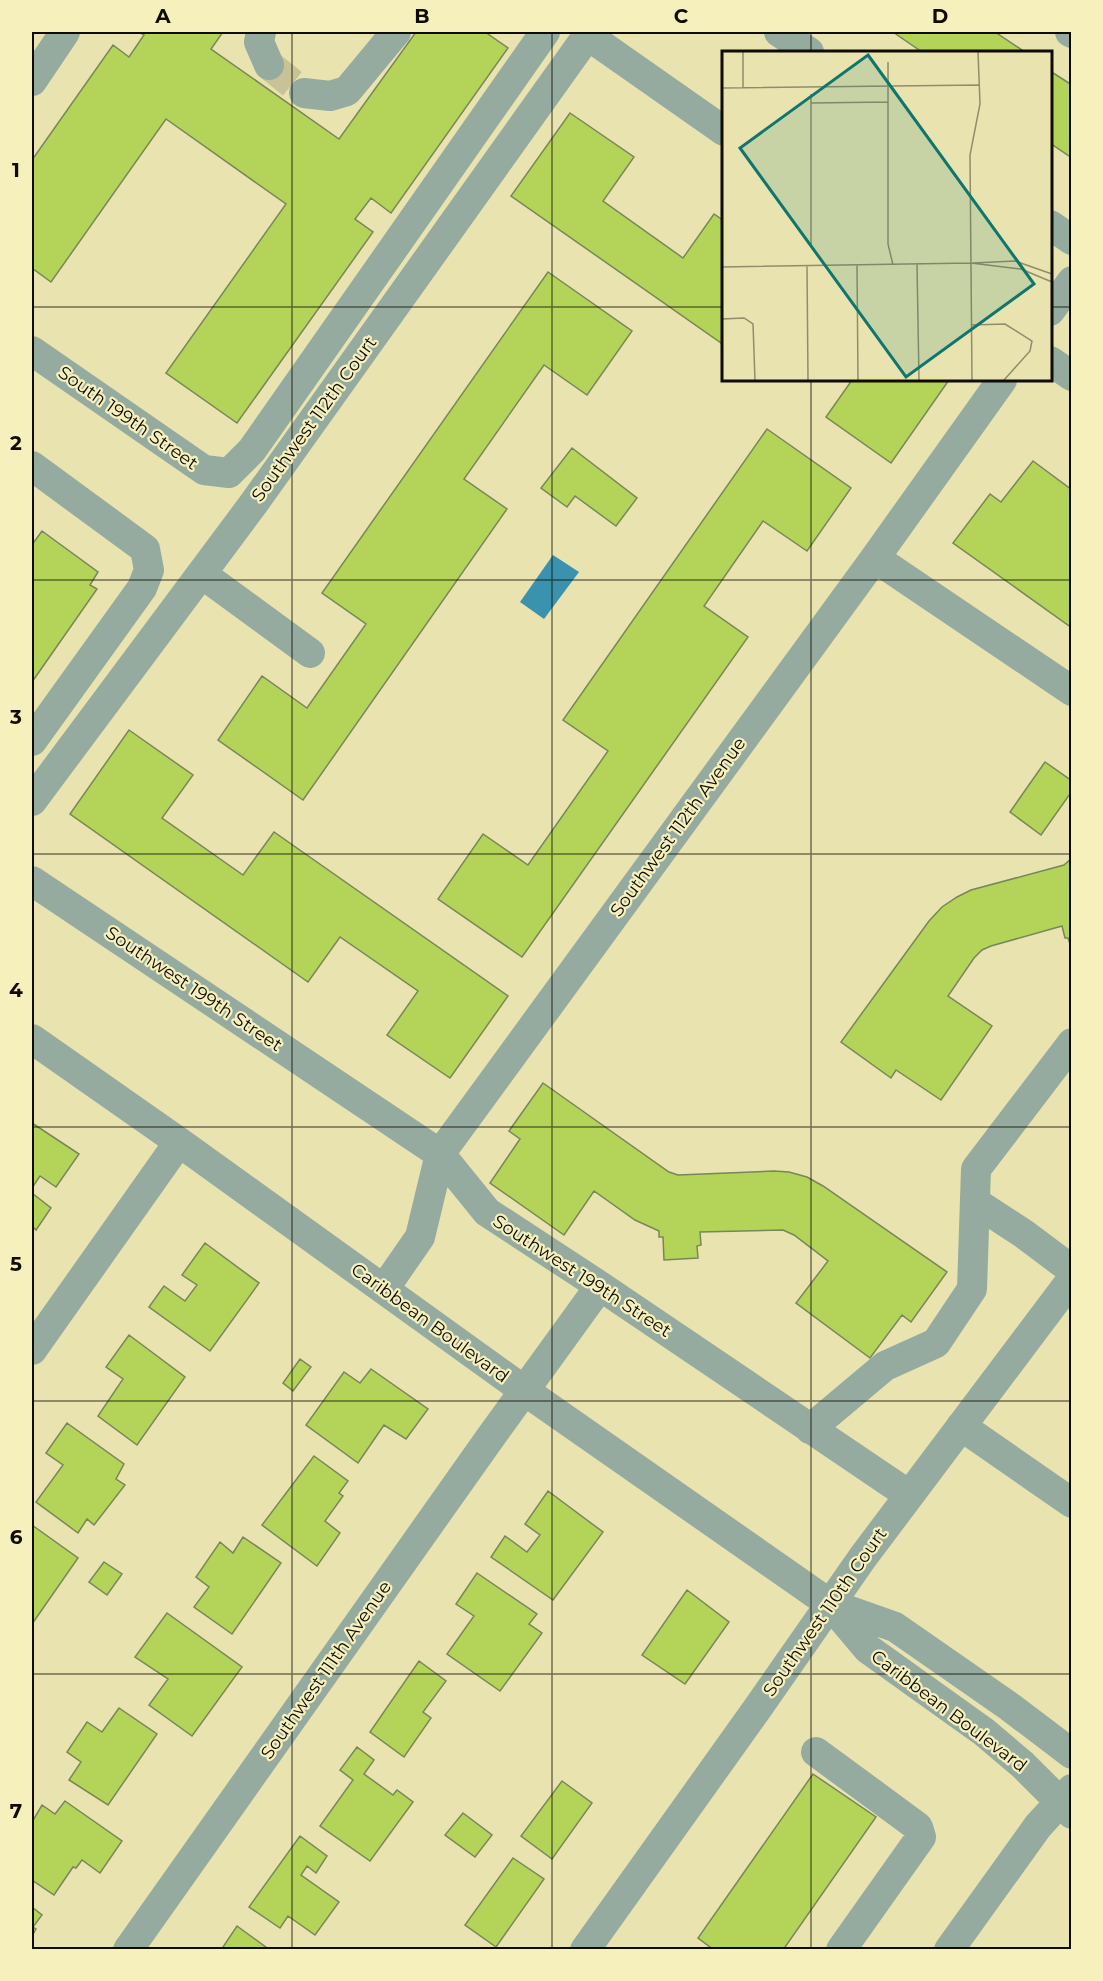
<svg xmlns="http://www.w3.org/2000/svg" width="1103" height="1981" font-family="Montserrat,sans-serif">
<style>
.water{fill:#3a92ae}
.building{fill:#b3d458;stroke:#788659;stroke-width:1.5}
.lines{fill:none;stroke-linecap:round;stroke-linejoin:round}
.minor-tunnel{stroke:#c8c396;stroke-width:30;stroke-dasharray:30 15;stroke-linecap:butt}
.minor{stroke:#95ab9f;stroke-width:30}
.grid{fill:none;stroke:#0e0b00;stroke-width:1.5;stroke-opacity:0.55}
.labels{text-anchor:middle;stroke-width:4.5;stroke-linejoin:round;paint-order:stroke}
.street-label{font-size:18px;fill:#0e0b00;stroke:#f6f0bd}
.inset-road{fill:none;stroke:#918d6a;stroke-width:1.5}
.view{fill:#0f766e;fill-opacity:0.15;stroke:#0f766e;stroke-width:3}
.inset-edge{fill:none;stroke:#0e0b00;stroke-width:3}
.neatline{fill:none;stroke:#0e0b00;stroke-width:2}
.grid-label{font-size:20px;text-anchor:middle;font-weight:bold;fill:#0e0b00}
</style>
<rect width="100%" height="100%" fill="#e9e3b0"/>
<!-- water -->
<path class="water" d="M553,555L579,572L544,619L520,602Z"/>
<!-- building -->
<path class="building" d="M139,32H223L211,49L339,139L416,32H485L508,48L391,213L371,198L355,219L373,232L237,423L166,373L286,204L166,119L51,282L32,268V160L113,45L129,57L144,35Z
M893,32H995L1025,52H922Z
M1050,71L1072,85V158L1050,143Z
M570,113L634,157L603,201L683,258L714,214L724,221V345L511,196Z
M548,272L632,331L587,395L544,365L464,479L507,509L303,800L218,740L262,676L307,708L366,624L322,593Z
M852,380H949L891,463L826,417Z
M767,429L851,488L807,551L763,521L704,606L748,637L522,957L438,899L483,834L528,865L608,751L563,720Z
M572,448L637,498L616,526L575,496L567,507L541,488Z
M1033,461L1072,490V628L953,543L990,494L1001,502Z
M42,531L98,572L90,585L97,589L32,682V541L34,542Z
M129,730L193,775L162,818L243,875L274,832L508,996L450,1078L387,1035L418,991L340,937L308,982L70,814Z
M1045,762L1072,781V791L1041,835L1010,812Z
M1072,858V950L1068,938H1065L1062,926L991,946L982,950L974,958L948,996L992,1026L941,1100L896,1070L891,1078L841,1042L929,921L942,907L957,897L971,890L1064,865Z
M543,1083L669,1172L678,1175L774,1171L789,1172L807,1177L823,1186L947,1272L911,1322L902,1315L870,1358L796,1303L828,1261L794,1235L783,1230L700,1232L701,1245L697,1246L698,1258L664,1260L663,1237H659V1231L635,1220L594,1191L564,1235L490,1183L520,1139L509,1131Z
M32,1123L79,1154L56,1187L40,1176L32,1188Z
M32,1193L51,1208L36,1230L32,1226Z
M205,1243L259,1283L210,1351L149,1307L164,1286L185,1301L197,1285L182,1275Z
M129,1335L185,1377L137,1445L98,1416L123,1379L106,1367Z
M300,1359L311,1367L293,1391L283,1383Z
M371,1369L428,1409L406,1439L384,1425L358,1463L306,1425L344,1372L360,1383Z
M67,1423L124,1464L116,1479L125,1485L94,1525L87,1519L78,1533L36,1502L63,1465L46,1453Z
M314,1456L348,1481L339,1493L343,1496L325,1521L340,1533L317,1566L262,1525Z
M548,1491L603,1532L553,1600L491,1557L505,1536L527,1552L540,1535L525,1524Z
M32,1525L78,1558L32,1624Z
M243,1537L281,1563L232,1634L194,1607L209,1587L196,1577L220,1542L233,1553Z
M104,1562L122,1574L107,1595L89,1582Z
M477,1573L537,1614L529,1624L542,1633L500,1691L447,1654L474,1616L456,1604Z
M687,1590L729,1622L685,1684L642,1655Z
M167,1613L242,1667L192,1736L149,1705L168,1679L135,1657Z
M419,1661L446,1681L423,1712L431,1718L404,1757L370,1732Z
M119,1708L157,1734L108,1805L69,1780L81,1762L67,1752L87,1722L102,1732Z
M357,1747L374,1760L364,1774L393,1795L397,1790L413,1802L370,1861L320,1826L353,1780L340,1770Z
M813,1774L876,1817L783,1950H714L698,1938Z
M562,1781L592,1803L552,1859L521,1836Z
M65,1801L122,1841L100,1873L82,1860L76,1868L73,1867L54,1895L32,1880V1822L42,1805L55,1814Z
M463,1813L492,1835L475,1857L445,1835Z
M300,1836L327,1856L316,1873L307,1866L301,1875L339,1902L315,1935L288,1916L280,1928L249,1907Z
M513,1858L544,1879L496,1947L465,1925Z
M32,1907L42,1915L33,1927L36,1929L32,1936Z
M237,1926L270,1950H221Z"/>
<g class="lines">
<!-- minor-tunnel -->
<path class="minor-tunnel" d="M269,65L304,93"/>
<!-- minor -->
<path class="minor" d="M261,32L259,42L269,65
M779,32L809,52
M1070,32L1072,33
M587,35L724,131
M32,81L65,32
M304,93L330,96L347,91L396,32
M1050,225L1072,240
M1050,311L1072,281
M32,351L204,470L229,473L252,450L545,32
M1050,361L1072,376
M32,466L145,549L149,570L142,588L32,741
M875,558L1072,691
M202,574L310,653
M32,801L254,503L590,32
M32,881L440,1154L487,1212L600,1286L909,1495
M32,1039L179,1142L525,1391L830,1604L895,1627L1010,1707L1072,1754
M975,1202L1024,1234L1072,1270
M384,1289L420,1237L440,1154L875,558L1002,380
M32,1350L179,1142
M961,1426L1072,1503
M810,1429L885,1366L936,1343L972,1289L976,1169L1072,1043
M830,1604L868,1649L984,1732L1023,1765L1072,1814
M816,1752L918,1827L921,1837L841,1950
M128,1950L490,1438L600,1286
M585,1950L757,1709L863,1557L1072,1279
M949,1950L1038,1826L1072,1789"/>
</g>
<!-- grid -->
<path class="grid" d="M292,32V1950M552,32V1950M811,32V52M32,307H724M1050,307H1072M811,380V1950M32,580H1072M32,854H1072M32,1127H1072M32,1401H1072M32,1674H1072"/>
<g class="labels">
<!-- street labels -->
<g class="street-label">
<text transform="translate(128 418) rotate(35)" y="6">South 199th Street</text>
<text transform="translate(314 419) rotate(-54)" y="6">Southwest 112th Court</text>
<text transform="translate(678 827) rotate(-54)" y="6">Southwest 112th Avenue</text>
<text transform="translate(194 989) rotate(34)" y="6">Southwest 199th Street</text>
<text transform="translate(582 1276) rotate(33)" y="6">Southwest 199th Street</text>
<text transform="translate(430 1323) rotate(36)" y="6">Caribbean Boulevard</text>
<text transform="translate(825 1612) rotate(-55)" y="6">Southwest 110th Court</text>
<text transform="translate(326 1670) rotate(-55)" y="6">Southwest 111th Avenue</text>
<text transform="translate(949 1711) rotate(37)" y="6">Caribbean Boulevard</text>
</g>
</g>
<!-- overview -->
<g transform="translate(722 51)">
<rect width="330" height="330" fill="#e9e3b0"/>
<path class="inset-road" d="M21,1V37M166,11V193L171,214M0,37L258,34M89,43V196M89,52L166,51M251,212L293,210L330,223M195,213L197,329M135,214L136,329M85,215L86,329M0,216L249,212L299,218L330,231M0,268L22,267L31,273L33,329M249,274L283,273L310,290L308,300L282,329M250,329L248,104L258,53L256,1"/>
<path class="view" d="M146,4L312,233L184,326L18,97Z"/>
<rect width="330" height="330" class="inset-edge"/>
</g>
<!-- border -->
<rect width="1103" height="1981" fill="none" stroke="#f6f0bd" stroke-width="66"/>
<rect x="33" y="33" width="1037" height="1915" class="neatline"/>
<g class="grid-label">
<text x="163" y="23">A</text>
<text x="422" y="23">B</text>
<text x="681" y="23">C</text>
<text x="940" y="23">D</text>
<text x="16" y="177">1</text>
<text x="16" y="450">2</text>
<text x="16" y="724">3</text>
<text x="16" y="997">4</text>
<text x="16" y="1271">5</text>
<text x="16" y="1544">6</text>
<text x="16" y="1818">7</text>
</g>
</svg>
